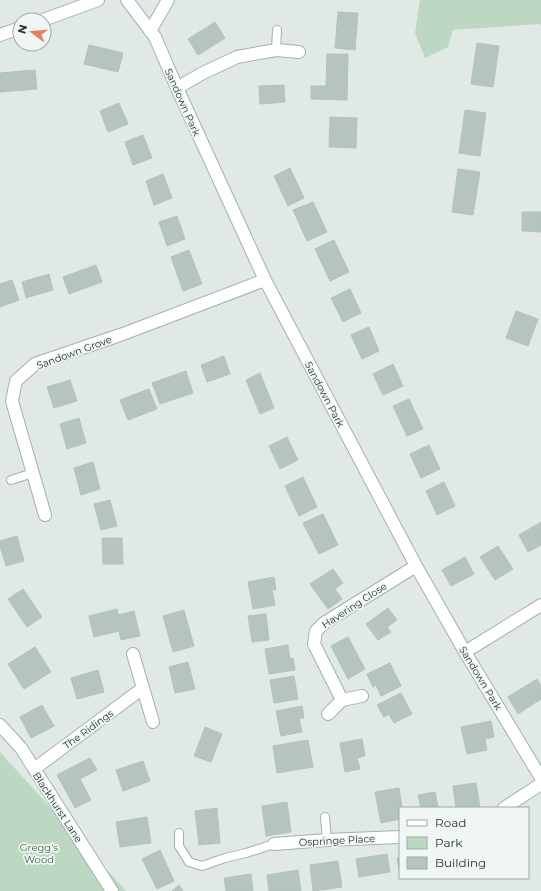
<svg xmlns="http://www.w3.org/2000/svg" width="541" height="891" font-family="Montserrat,sans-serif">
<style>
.green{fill:#bcd8c3}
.building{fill:#b6c4be;stroke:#b4c2bc}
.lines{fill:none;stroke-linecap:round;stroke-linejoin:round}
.service-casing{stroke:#a4b0ac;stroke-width:10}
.minor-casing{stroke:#a4b0ac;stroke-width:14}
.service{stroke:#fff;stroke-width:8}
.minor{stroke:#fff;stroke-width:12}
.labels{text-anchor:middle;stroke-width:3.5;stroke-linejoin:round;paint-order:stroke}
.street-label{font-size:10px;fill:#233832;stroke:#f0f6f3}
.park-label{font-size:10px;fill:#326a47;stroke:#f0f6f3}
</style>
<rect width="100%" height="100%" fill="#e1e9e5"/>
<!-- green -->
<path class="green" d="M420,0H541V26L540,24L453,30L448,47L425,58L415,33Z
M0,752L126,891H0Z"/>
<!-- building -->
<path class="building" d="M338,12L358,13L355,50L335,48Z
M215,22L225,38L198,55L188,39Z
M477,43L499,46L493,87L471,84Z
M89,45L123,53L118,72L84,64Z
M327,54H348L347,100L311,99V86H326Z
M35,70L37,89L0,92V73Z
M284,85L285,102L260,104L259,86Z
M119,103L128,124L108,132L100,111Z
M465,110L486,113L480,156L459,153Z
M330,117L357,118L356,148L329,147Z
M143,135L152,158L133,165L125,142Z
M290,168L304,198L288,206L274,176Z
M458,169L480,172L473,215L452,212Z
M163,174L172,198L154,205L146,181Z
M313,202L327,232L307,241L293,210Z
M522,212H541V232L522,231Z
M177,216L185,239L167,246L159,222Z
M334,240L349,272L330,281L315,249Z
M189,250L202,284L183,291L171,257Z
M96,265L102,282L69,294L63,277Z
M49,274L53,290L26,298L22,282Z
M12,280L19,300L0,307V284Z
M350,289L361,313L343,322L331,298Z
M516,311L538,319L528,346L506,338Z
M369,327L379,351L362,359L351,335Z
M224,356L230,374L207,382L201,365Z
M393,364L403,386L383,395L373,374Z
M186,371L193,393L160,404L152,383Z
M260,373L274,408L260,414L246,380Z
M70,380L77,401L54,408L47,387Z
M149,389L157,409L128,420L120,400Z
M409,399L423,429L407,436L393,406Z
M79,418L86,443L67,449L60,424Z
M287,437L298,460L280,469L269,446Z
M429,445L440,469L421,478L410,454Z
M93,462L100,489L81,495L74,468Z
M303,477L317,507L299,516L285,486Z
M444,482L455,506L437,515L426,491Z
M110,500L117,526L101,530L94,504Z
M323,514L338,545L319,554L303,523Z
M541,522V545L528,552L519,535Z
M17,536L24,561L6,566L0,546V541Z
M102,538H122L123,564H103Z
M498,546L513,569L495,580L480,557Z
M465,557L474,574L451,586L442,570Z
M333,569L343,583L335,589L342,599L328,609L310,584Z
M274,577L276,590H272L275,605L253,609L248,582Z
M23,589L42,617L27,627L8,599Z
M388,608L397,620L387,627L391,632L378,640L366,624Z
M117,609L118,615L134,611L140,636L121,640L119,631L94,637L89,616Z
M184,610L194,646L173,652L163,616Z
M266,614L269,640L252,642L248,616Z
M348,637L365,669L348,679L331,646Z
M288,645L290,659L293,658L295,670L269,674L265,649Z
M35,647L51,672L24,689L8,664Z
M188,662L195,689L175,693L169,667Z
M390,663L401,686L381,696L376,685L373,687L367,674Z
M98,670L104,692L77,699L71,678Z
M294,676L298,699L274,703L270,680Z
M537,679L541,686V699L518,714L508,697Z
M401,693L412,714L394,723L389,714L384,717L377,705Z
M42,705L54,726L31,738L20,717Z
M302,706L304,718H299L302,732L281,736L276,711Z
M491,721L494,737L485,739L487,750L467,754L461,727Z
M205,727L222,734L211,762L194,756Z
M362,739L365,756L357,758L360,769L345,772L340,743Z
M308,740L313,767L277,773L273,746Z
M90,758L97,770L80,779L91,800L75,808L57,775Z
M143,761L150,781L123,791L116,770Z
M476,783L480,808H456L453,786Z
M399,788L402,808H400V819L381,823L375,792Z
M435,792L438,807L421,808L418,795Z
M287,802L291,832L266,836L262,806Z
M217,808L220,843L199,845L195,811Z
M147,817L151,843L120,847L116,822Z
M160,850L174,881L157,889L142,859Z
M387,854L390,872L359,877L356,859Z
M397,858H400V876Z
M338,861L342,887L313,891L310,865Z
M298,870L301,891H269L267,875Z
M251,874L253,891H226L224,878Z
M179,885L183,891H172Z"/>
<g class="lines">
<defs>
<path id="service" d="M276,50L277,30
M11,480L33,473
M325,817L327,840
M179,833V846L189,862L202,866L225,858L246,853L274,844"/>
<path id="minor" d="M127,0L155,37L177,88L265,280L416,566L465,652L541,778
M43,20L98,0
M150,31L168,0
M0,35L20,28
M177,88L201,74L237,57L276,50L299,52
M45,515L12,401L16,381L35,364L123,334L265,280
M465,652L541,605
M133,654L153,722
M362,696L342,700L314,644L316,631L324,623L416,566
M328,714L342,700
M0,725L21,748L112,891
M34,769L143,688
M504,808L541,784
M274,844L327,840L400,837"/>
</defs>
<!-- service casing -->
<use href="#service" class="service-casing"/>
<!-- minor casing -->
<use href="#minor" class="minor-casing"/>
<!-- service -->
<use href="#service" class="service"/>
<!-- minor -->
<use href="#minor" class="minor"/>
</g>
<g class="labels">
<!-- street labels -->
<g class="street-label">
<text transform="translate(183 102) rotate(66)" y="4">Sandown Park</text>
<text transform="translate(74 352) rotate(-20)" y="4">Sandown Grove</text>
<text transform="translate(325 394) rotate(62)" y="4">Sandown Park</text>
<text transform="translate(354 605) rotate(-33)" y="4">Havering Close</text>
<text transform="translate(481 678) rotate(59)" y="4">Sandown Park</text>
<text transform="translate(88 729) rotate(-36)" y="4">The Ridings</text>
<text transform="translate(58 807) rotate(57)" y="4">Blackhurst Lane</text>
<text transform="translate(337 840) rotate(-3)" y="4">Ospringe Place</text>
</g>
<!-- park labels -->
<g class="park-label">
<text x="39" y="851">Gregg's<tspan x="39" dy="12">Wood</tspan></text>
</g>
</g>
<!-- legend -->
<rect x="399" y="807" width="130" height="72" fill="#f0f6f3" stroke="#9eaaa6"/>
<rect x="407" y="820" width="20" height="6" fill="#ffffff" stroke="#9eaaa6"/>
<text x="435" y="827" font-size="12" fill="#233832">Road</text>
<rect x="407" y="837" width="20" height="12" fill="#bcd8c3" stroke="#9eaaa6"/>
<text x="435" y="847" font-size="12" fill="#233832">Park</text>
<rect x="407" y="857" width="20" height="12" fill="#b6c4be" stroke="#9eaaa6"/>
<text x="435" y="867" font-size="12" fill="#233832">Building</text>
<!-- north arrow -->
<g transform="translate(32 32) rotate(286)"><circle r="19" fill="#f0f6f3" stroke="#9eaaa6"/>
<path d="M0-3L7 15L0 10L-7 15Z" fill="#e28266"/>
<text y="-6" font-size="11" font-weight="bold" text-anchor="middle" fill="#233832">N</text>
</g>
</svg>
